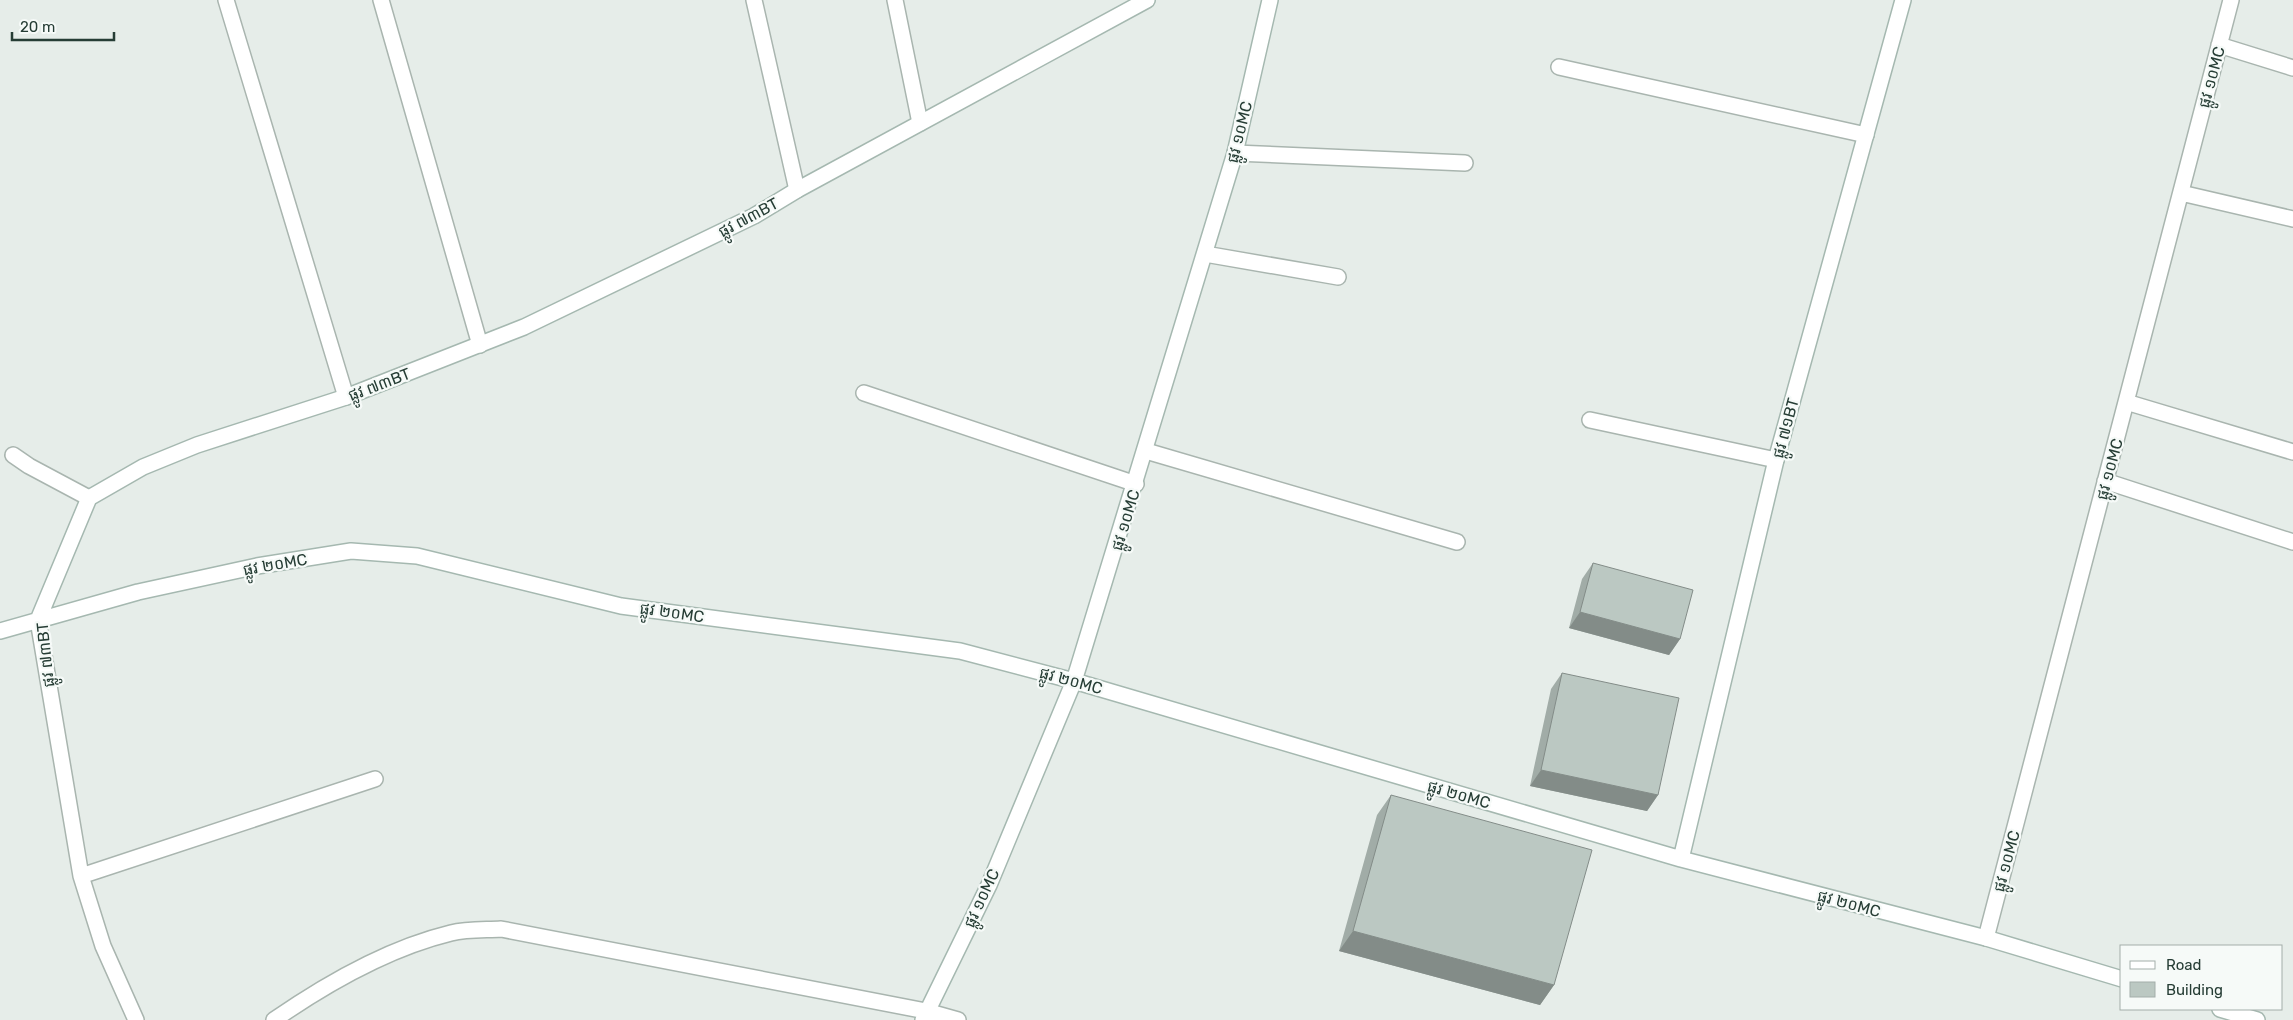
<svg xmlns="http://www.w3.org/2000/svg" width="2293" height="1020" font-family="Rubik,'Noto Sans Khmer',sans-serif">
<style>
.lines{fill:none;stroke-linecap:round;stroke-linejoin:round}
.lane-casing{stroke:#a9b5af;stroke-width:18}
.street-casing{stroke:#a9b5af;stroke-width:18}
.secondary-casing{stroke:#a5b8b0;stroke-width:18}
.lane{stroke:#fff;stroke-width:15}
.street{stroke:#fff;stroke-width:15}
.secondary{stroke:#fff;stroke-width:15}
.wall{fill:#a1aca7}
.shaded-wall{fill:#838c88}
.building{fill:#bbc8c2;stroke:#838c88}
.labels{text-anchor:middle;stroke-width:4.5;stroke-linejoin:round;paint-order:stroke}
.street-label{font-size:16px;fill:#263d35;stroke:#f6faf8}
</style>
<rect width="100%" height="100%" fill="#e6ede9"/>
<g class="lines">
<defs>
<path id="lane" d="M13,455L29,466L89,498"/>
<path id="street" d="M226,0L346,397
M381,0L480,345
M754,0L797,190
M895,0L920,123
M2219,45L2293,68
M1559,67L1866,135
M1235,153L1465,163
M2181,193L2293,219
M1205,254L1338,277
M864,393L1136,484
M2126,402L2293,452
M1590,420L1776,460
M1146,451L1457,542
M2105,481L2293,542
M38,620L81,876L103,946L136,1020
M81,876L375,779
M1986,938L2231,0
M274,1020C326,984 389,948 451,933C467,929 485,930 501,929L926,1011L958,1020"/>
<path id="secondary" d="M38,620L89,498L143,467L197,445L346,397L524,327L754,216L797,190L1147,0
M0,631L138,592L257,566L351,551L417,556L621,606L960,651L1074,681L1681,859L1986,938L2122,979
M1681,859L1776,460L1903,0
M2220,1009L2257,1020
M923,1020L989,885L1074,681L1235,153L1270,0"/>
</defs>
<!-- lane casing -->
<use href="#lane" class="lane-casing"/>
<!-- street casing -->
<use href="#street" class="street-casing"/>
<!-- secondary casing -->
<use href="#secondary" class="secondary-casing"/>
<!-- lane -->
<use href="#lane" class="lane"/>
<!-- street -->
<use href="#street" class="street"/>
<!-- secondary -->
<use href="#secondary" class="secondary"/>
</g>
<!-- wall -->
<path class="wall" d="M1593,563L1680,639L1669,655L1569,628L1582,579Z
M1562,673L1658,795L1647,811L1530,786L1551,689Z
M1391,795L1554,985L1540,1005L1339,951L1377,815Z"/>
<!-- shaded-wall -->
<path class="shaded-wall" d="M1580,612L1680,639L1669,655L1569,628Z
M1541,770L1658,795L1647,811L1530,786Z
M1353,931L1554,985L1540,1005L1339,951Z"/>
<!-- building -->
<path class="building" d="M1593,563L1693,590L1680,639L1580,612Z
M1562,673L1679,698L1658,795L1541,770Z
M1391,795L1592,850L1554,985L1353,931Z"/>
<g class="labels">
<!-- street labels -->
<g class="street-label">
<text transform="translate(2211 77) rotate(-75)" y="6">ផ្លូវ ១០MC</text>
<text transform="translate(1239 132) rotate(-76)" y="6">ផ្លូវ ១០MC</text>
<text transform="translate(748 217) rotate(-28)" y="6">ផ្លូវ ៧៣BT</text>
<text transform="translate(379 384) rotate(-21)" y="6">ផ្លូវ ៧៣BT</text>
<text transform="translate(1785 428) rotate(-75)" y="6">ផ្លូវ ៧១BT</text>
<text transform="translate(2109 469) rotate(-75)" y="6">ផ្លូវ ១០MC</text>
<text transform="translate(1125 520) rotate(-73)" y="6">ផ្លូវ ១០MC</text>
<text transform="translate(275 564) rotate(-10)" y="6">ផ្លូវ ២០MC</text>
<text transform="translate(672 612) rotate(8)" y="6">ផ្លូវ ២០MC</text>
<text transform="translate(45 655) rotate(-96)" y="6">ផ្លូវ ៧៣BT</text>
<text transform="translate(1071 680) rotate(15)" y="6">ផ្លូវ ២០MC</text>
<text transform="translate(1459 794) rotate(16)" y="6">ផ្លូវ ២០MC</text>
<text transform="translate(2006 861) rotate(-75)" y="6">ផ្លូវ ១០MC</text>
<text transform="translate(981 898) rotate(-65)" y="6">ផ្លូវ ១០MC</text>
<text transform="translate(1849 903) rotate(15)" y="6">ផ្លូវ ២០MC</text>
</g>
</g>
<!-- legend -->
<rect x="2120" y="945" width="162" height="65" fill="#f6faf8" stroke="#a3aeaa"/>
<rect x="2130" y="961" width="25" height="8" fill="#ffffff" stroke="#a3aeaa"/>
<text x="2166" y="970" font-size="15" fill="#263d35">Road</text>
<rect x="2130" y="982" width="25" height="15" fill="#bbc8c2" stroke="#a3aeaa"/>
<text x="2166" y="995" font-size="15" fill="#263d35">Building</text>
<!-- scale -->
<path d="M12 32v8h102v-8" fill="none" stroke="#263d35" stroke-width="2.5"/>
<text x="20" y="32" font-size="15" fill="#263d35" stroke="#f6faf8" stroke-width="4" paint-order="stroke">20 m</text>
</svg>
